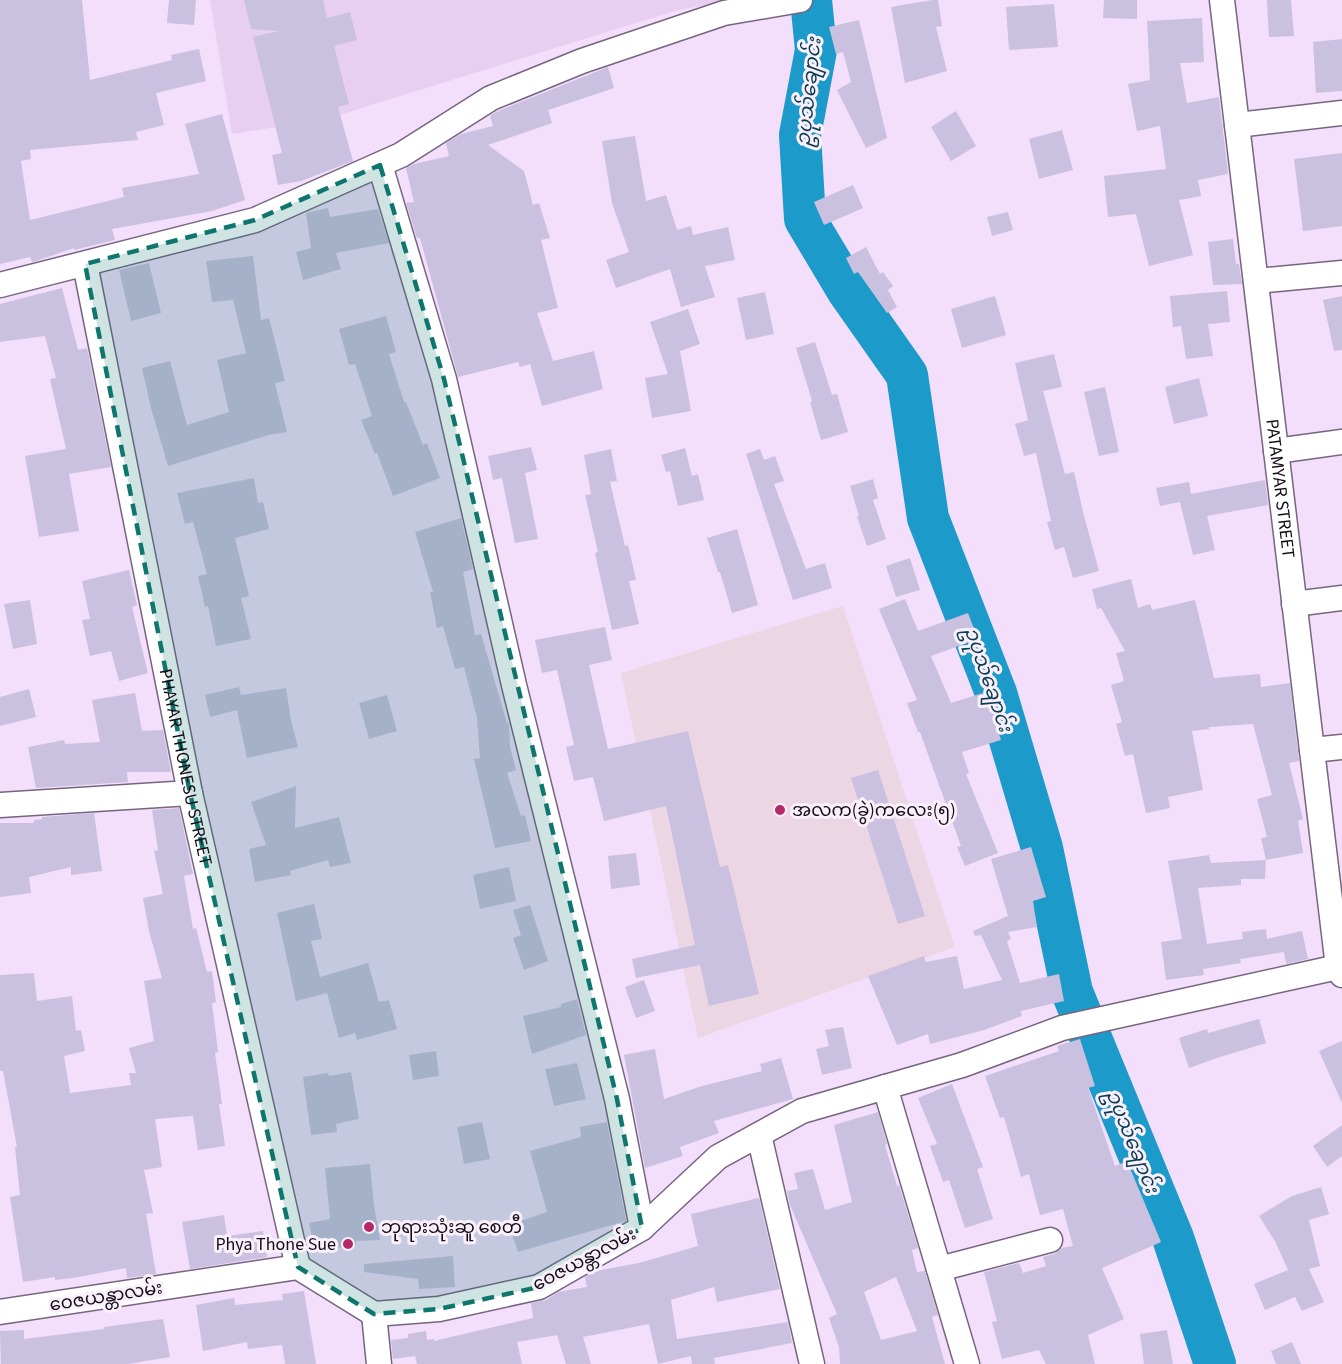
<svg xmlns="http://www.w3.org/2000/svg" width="1342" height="1364" font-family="'Source Sans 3','Noto Sans Myanmar',sans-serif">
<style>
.built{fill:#e8cff2}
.education{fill:#ecd6e3}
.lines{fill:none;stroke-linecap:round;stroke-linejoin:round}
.river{stroke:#1c9bca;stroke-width:42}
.building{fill:#cac0e0;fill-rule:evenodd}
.street-casing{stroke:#77657f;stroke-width:27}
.street{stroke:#fff;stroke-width:24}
.marked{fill:#0f766e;fill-opacity:0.2;stroke:#0f766e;stroke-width:4.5;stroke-dasharray:12 8;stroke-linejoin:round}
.poi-dot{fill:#b42967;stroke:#f9f0fc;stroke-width:2}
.labels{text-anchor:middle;stroke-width:6;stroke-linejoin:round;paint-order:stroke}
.street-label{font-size:18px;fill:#130c16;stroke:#f9f0fc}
.poi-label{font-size:18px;fill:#130c16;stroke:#f9f0fc;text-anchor:start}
.water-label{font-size:20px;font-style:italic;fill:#0a3d51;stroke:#f9f0fc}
</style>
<rect width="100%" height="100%" fill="#f3defc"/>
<!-- built -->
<path class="built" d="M210,0H736L678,10L323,120L232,134Z"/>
<!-- education -->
<path class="education" d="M843,606L955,947L698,1038L621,673Z"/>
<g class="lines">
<!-- river -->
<path class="river" d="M811,0L816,50L800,135L805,219L848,291L907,375L928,518L996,693L1042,848L1072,992L1173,1238L1215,1364"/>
</g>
<!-- building -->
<path class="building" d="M0,0H82L90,80L172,60L171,55L199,49L206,81L156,93L164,125L136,132L138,140L30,150L31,159L21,161L30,220L124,197L122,188L199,174L185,124L222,114L245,200L212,211L112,229L115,240L74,250V248L39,260L32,262L30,257L0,264Z
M169,0H196L194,25L167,23Z
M244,0H323L327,18L350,12L357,40L334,46L349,104L338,107L353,161L301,181L278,185L272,155L282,153L253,37L279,31L251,29Z
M932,0H938L942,26L936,27L947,71L905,83L891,7Z
M1104,0H1137V19L1103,18Z
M1267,0H1291L1294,36L1269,37Z
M1054,4L1058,47L1009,50L1006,7Z
M1202,18L1204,62L1180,63L1187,103L1219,97L1228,174L1198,180L1201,196L1179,200L1193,255L1149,266L1136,214L1108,217L1104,176L1166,169L1160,126L1137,131L1128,84L1150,80L1147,21Z
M859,20L887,138L866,148L837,90L851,82L843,52L836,54L829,27Z
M1342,39V91L1316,93L1313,42Z
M608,67L614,88L548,110L552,123L488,145L524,171L533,205L539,203L550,238L541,240L558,308L537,313L553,361L594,351L603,389L542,406L530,364L520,367L518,362L458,377L420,238H417L406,203L414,202L406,168L414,164L449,156L446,143L461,134L493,126L490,116L498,111Z
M956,111L976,146L951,161L931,127Z
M1062,130L1073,170L1039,179L1029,139Z
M635,136L646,201L666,195L677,230L691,226L693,235L728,227L735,260L705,266L715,297L681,307L670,269L616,288L606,260L629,252L612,203L602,141Z
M1342,153V226L1303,231L1294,159Z
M853,185L863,208L824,225L814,202Z
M328,208L330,217L378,209L389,243L336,253L341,269L303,280L296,252L311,248L306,213Z
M1008,212L1013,230L992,236L987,217Z
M1233,239L1236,264H1239L1242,284L1213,285L1208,242Z
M866,247L880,274L883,272L893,286L888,290L897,307L887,313L858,272L854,274L846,258Z
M253,256L261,320L269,318L285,381L275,383L287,432L269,435L168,466L151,408L142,368L170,361L187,425L229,412L217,360L246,353L233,300L212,302L206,261Z
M149,263L161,313L131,321L119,270Z
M62,288L78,350L87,348L111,467L69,474L79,531L39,537L25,456L66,449L50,379L56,378L45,336L0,342V304Z
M1227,291L1230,322L1208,324L1213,356L1186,359L1181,326L1173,327L1170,296Z
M765,292L774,334L746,340L737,298Z
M995,296L1006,335L962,348L951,309Z
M1342,296V350L1334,351L1323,300Z
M688,309L700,344L680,351L691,411L652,418L645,378L668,374L650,322Z
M386,316L396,352L389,354L404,402H406L423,445L427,443L440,478L393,496L377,453L375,454L361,420L372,416L355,364L349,365L339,329Z
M815,342L832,395L837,394L848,432L821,440L810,402L812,401L796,348Z
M1054,354L1062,387L1043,391L1065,474L1074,472L1083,512L1099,571L1073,578L1064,547L1055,550L1047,522L1051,521L1036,453L1024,456L1015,424L1028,420L1015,363Z
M1199,378L1208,416L1174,424L1165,387Z
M1105,387L1119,452L1099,456L1084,392Z
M531,447L537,470L525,473L538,539L515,543L502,478L493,480L488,456Z
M685,448L692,476L698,474L704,500L678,506L670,471L666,472L661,455Z
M611,449L617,481L610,482L625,546L628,545L636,580L629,581L639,624L612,630L595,553L598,552L585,495L591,494L584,455Z
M760,449L764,460L775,456L784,481L774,484L806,569L825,563L832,588L793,600L746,454Z
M254,478L258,503L263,502L269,529L235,538L249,596L241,598L251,639L216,646L208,606L205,607L198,576L207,574L193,522L185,524L177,493Z
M873,479L878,498L873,500L886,539L867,546L857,517L859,516L850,486Z
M1265,480L1268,505L1207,516L1215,550L1193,555L1180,502L1160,506L1156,488L1189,482L1191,494Z
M461,518L473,569L463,572L475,635L481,634L507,723H509L510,747L516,770L507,773L521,816L525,815L531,841L495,848L474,759L480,758L477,718L464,667L455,669L443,626L437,628L430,592H433L415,532Z
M737,529L758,605L732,613L720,572H718L707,538Z
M910,558L920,590L896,597L886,566Z
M129,570L137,605L132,607L148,673L119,681L111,651L90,656L82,620L90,619L82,581Z
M1131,579L1138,608L1150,604L1152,610L1195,600L1214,678L1260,674L1261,687L1290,683L1299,761L1289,763L1303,819L1298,821L1303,853L1266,860L1261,838L1267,837L1257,799L1272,795L1253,724L1209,727V729L1192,731L1203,790L1168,797L1170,808L1146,813L1133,754L1125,756L1116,724L1122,722L1111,685L1124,681L1116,653L1125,651L1101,608L1097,609L1092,589Z
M905,599L918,631L968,613L978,639L931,656L951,703L986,692L1001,740L962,752L969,773L966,774L998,853L965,866L957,847L961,846L920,732H918L907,703L917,700L879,609Z
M30,600L37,644L13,649L4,604Z
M605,627L612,660L589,665L608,749L688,731L720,867L728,865L759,994L709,1006L700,965L636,978L632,959L695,945L666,806L604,821L593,777L574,781L566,747L574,745L557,670L542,673L535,640Z
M239,687L241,695L286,688L291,720L298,747L247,758L237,710L210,717L205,695Z
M29,689L36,717L0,726V697Z
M135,693L142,731L163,730L171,772H127L128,782L36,788L28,747L64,740L65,744L100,742L92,700Z
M387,695L397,731L369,739L359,703Z
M878,770L925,916L898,924L851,778Z
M296,786L295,828L339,817L351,863L330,867L328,860L290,871L291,875L255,882L249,849L266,845L251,802Z
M179,808L193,874L184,876L193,929L196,928L207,972L212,971L216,1002L212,1003L218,1052L215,1053L222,1104H219L225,1146L198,1150L193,1116L155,1119L162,1167L144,1170L153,1213L146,1214L156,1274L127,1278L126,1268L73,1278L55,1280V1277L23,1282L10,1197L20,1195L15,1147H17L3,1071H0V975L34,973L37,1001L72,996L76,1031L81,1030L85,1051L64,1056L70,1093L131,1085L129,1073H136L129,1048L154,1041L144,981L162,978L149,931L143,898L163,894L154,851L158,850L152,810Z
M94,813L102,871L71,875V867L29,877L31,893L0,897V823H34V820L42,819V817Z
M1031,847L1046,897L1033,901L1037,927L1008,932L1011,939L1007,941L1020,983L1059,974L1064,1001L1021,1011L1022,1016L984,1030L930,1044L928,1034L897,1045L868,976L924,956L926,962L957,956L964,989L1002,980L981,935L975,936L973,931L1008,916L991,859Z
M636,853L640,885L611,889L608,856Z
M1209,855L1211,863L1266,860L1265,879H1241V885L1198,888L1207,944L1243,939L1242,932L1266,929L1267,939L1302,931L1308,959L1286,964L1284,952L1240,959L1241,963L1203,969L1204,975L1166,980L1161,942L1182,939L1168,861Z
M509,867L516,901L480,909L473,875Z
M314,904L322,939L311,941L320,977L368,963L379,1002L389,1000L397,1029L357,1040L355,1033L339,1038L327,993L296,1001L277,913Z
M530,905L548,961L524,970L513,938L521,935L513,910Z
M644,980L655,1011L636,1018L625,987Z
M577,999L586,1035L532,1054L523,1016L561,1007V1004Z
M1259,1019L1266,1043L1217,1058L1189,1068L1179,1038L1207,1029L1208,1033Z
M843,1027L852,1068L822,1075L816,1049L829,1046L825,1030Z
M1080,1039L1095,1086L1088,1088L1115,1166L1127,1161L1161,1242L1102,1268L1124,1319L1088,1335L1095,1364H1046L1039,1350L1002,1359L992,1322L997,1321L984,1272L1019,1263L1023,1273L1046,1266L1043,1257L1054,1254L1061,1248L1073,1246L1063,1209L1040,1215L1029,1174L1021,1177L1004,1117L1000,1118L985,1076L1059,1051L1057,1046Z
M1342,1041V1103L1319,1051Z
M655,1049L664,1099L702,1086L762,1071L760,1064L781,1058L793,1099L714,1121L719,1133L680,1147L683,1156L645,1168L624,1055Z
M436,1051L439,1076L413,1080L409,1055Z
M577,1063L586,1099L554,1106L545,1069Z
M351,1072L359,1119L336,1124L337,1132L311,1135L303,1077L328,1073L329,1076Z
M952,1084L983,1167L977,1169L993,1219L965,1228L949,1180L943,1182L930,1146L937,1144L918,1098Z
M878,1112L887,1144L885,1145L897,1186L899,1185L918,1248L912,1250L917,1272L925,1271L938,1315L932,1317L945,1364H840L839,1347L829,1318L837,1314L790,1205L787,1191L798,1189L794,1173L813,1169L825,1210L852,1202L834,1125ZM896,1277L917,1331L881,1340L864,1292Z
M482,1122L490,1159L464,1164L457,1127Z
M607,1122L626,1221L518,1252L509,1225L547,1212L530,1151L581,1137L580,1127Z
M1342,1125V1156L1327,1167L1313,1146Z
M370,1164L374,1205L380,1240L356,1241V1245L315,1251L309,1223L330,1219L325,1168Z
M1321,1187L1329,1214L1309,1220L1320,1266L1309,1269L1324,1302L1302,1311L1295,1297L1265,1310L1254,1284L1288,1270L1276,1243L1259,1216L1292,1196Z
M759,1198L780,1289L717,1302L714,1287L671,1300L677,1339L788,1322L792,1343L714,1358L715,1364H692L691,1356L658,1364L649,1324L583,1337L591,1364H566L557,1335L517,1342L522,1364H417L415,1356L393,1359L391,1340L408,1338V1334L426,1331L427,1340L434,1339V1341L533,1318L531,1303L546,1300L558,1292L587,1287L585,1277L595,1271L639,1263L698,1246L691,1214Z
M224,1215L227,1236L263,1231L267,1257L190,1269L182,1222Z
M453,1256L455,1287L419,1289L418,1279L364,1272V1264Z
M304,1291L316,1364H285L282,1345L248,1349L247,1342L203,1351L196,1305L234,1298L235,1305L283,1300L282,1294Z
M163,1319L170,1357L128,1364H1L0,1331L24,1330V1339L104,1329V1327Z
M1167,1330L1173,1364H1144L1140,1334Z
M1292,1342L1301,1364H1276L1271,1351Z"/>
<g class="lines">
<defs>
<g id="street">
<path id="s1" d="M1222,0L1338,967L1342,975"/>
<path d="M1237,125L1342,113"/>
<path d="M380,165L444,379L514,685L617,1099L642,1228"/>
<path id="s2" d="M85,264L190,793L298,1267"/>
<path d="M1256,281L1342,273"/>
<path d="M0,285L255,220L401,155L491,98L582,61L724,13L800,0"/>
<path d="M1276,451L1342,442"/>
<path d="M1294,604L1342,598"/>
<path d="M1312,750L1342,747"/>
<path d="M0,805L190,793"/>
<path d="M885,1087L967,1364"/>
<path d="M759,1135L812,1364"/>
<path d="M939,1269L1050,1240"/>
<path d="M0,1312L298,1267L374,1314L439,1309L539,1287L642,1228L718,1157L802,1111L962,1065L1062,1028L1338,967"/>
<path d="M374,1314L379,1364"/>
</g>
</defs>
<!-- street casing -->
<use href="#street" class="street-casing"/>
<!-- street -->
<use href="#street" class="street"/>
</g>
<!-- marked area -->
<path class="marked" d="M380,165L444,379L617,1099L642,1228L539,1287L439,1309L374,1314L298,1267L190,793L85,264L255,220Z"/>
<!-- markers -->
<g class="poi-dot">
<circle cx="780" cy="810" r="6"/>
<circle cx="369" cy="1227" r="6"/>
<circle cx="348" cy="1244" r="6"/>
</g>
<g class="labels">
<!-- street labels -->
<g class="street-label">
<text dy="6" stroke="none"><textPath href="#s1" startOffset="492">PATAMYAR STREET</textPath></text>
<text dy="6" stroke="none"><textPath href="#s2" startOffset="513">PHAYAR THONESU STREET</textPath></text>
<text transform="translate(584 1259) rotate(-28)" y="6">ဝေဇယန္တာလမ်း</text>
<text transform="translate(106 1296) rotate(-9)" y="6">ဝေဇယန္တာလမ်း</text>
</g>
<!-- poi labels -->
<g class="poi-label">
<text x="792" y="816">အလက(ခွဲ)ကလေး(၅)</text>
<text x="381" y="1233">ဘုရားသုံးဆူ စေတီ</text>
<text x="336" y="1250" text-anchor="end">Phya Thone Sue</text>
</g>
<!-- water labels -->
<g class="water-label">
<text transform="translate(808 92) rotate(-84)" y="7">ဥပုသ်ချောင်း</text>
<text transform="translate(989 679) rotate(71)" y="7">ဥပုသ်ချောင်း</text>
<text transform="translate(1133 1141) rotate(68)" y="7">ဥပုသ်ချောင်း</text>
</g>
</g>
</svg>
